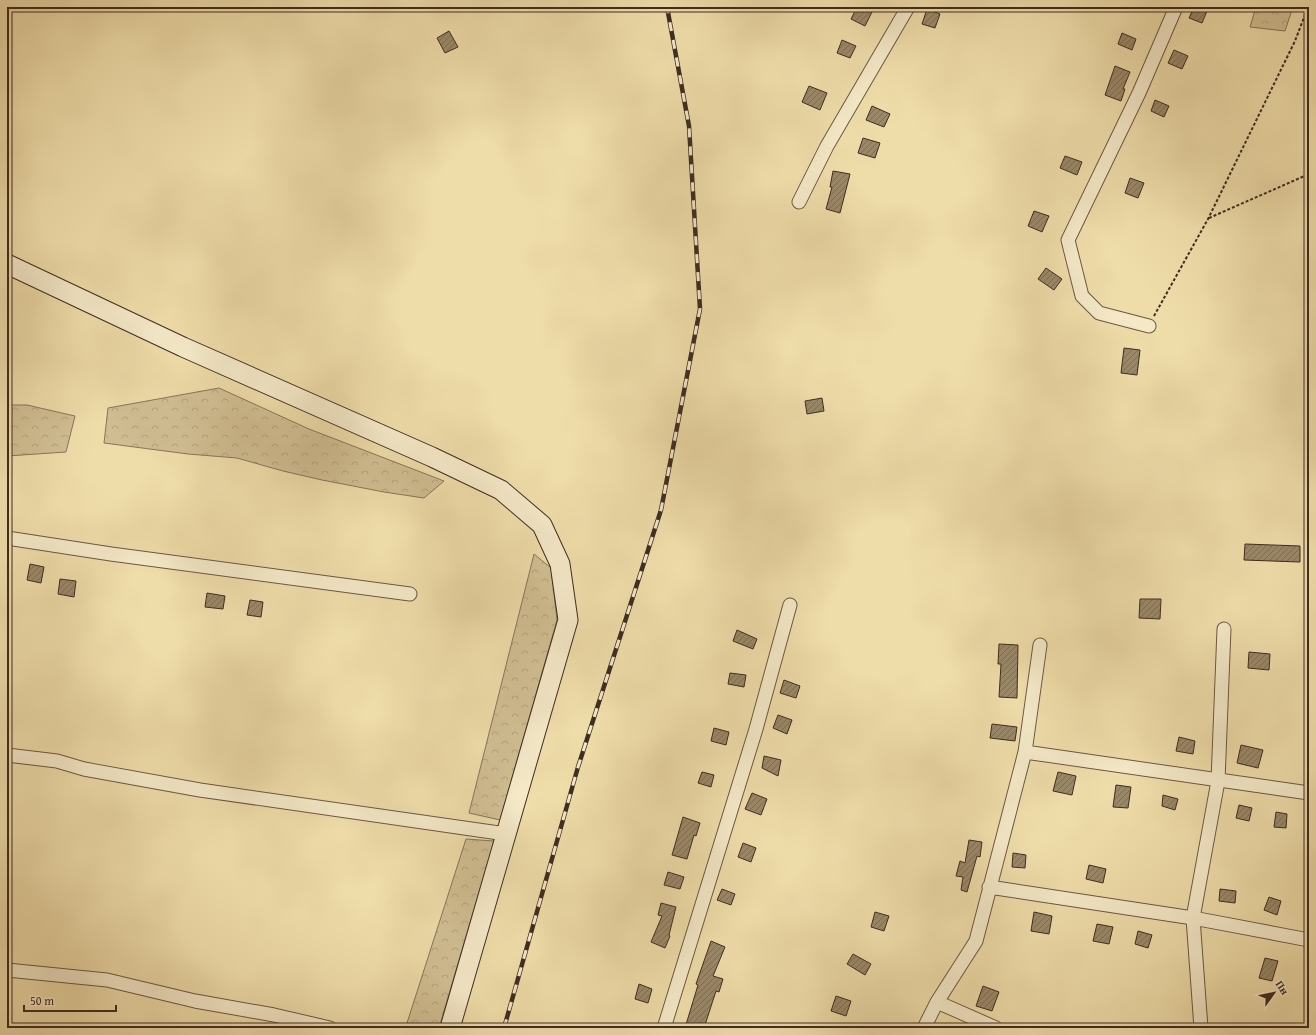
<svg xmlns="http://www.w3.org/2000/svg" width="1316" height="1035" font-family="'Gentium Book Plus',serif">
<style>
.forest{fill:url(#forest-crowns);stroke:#88755a}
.building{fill:url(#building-hatch);stroke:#3f2c22}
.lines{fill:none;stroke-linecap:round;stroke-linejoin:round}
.street-casing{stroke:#6b5844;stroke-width:15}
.secondary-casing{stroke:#3f2c22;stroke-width:21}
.path{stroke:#3f2c22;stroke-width:2;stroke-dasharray:3 2;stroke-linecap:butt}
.street{stroke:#f4e8c7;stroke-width:13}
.secondary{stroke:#f4e8c7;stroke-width:19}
.rail-casing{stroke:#3f2c22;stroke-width:4.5}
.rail{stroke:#f4e8c7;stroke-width:3;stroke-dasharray:9;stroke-linecap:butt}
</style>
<defs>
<pattern id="forest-crowns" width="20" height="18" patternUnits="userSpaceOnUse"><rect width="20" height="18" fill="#d0be92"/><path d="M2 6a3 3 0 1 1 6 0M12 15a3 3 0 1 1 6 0" fill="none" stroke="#b4a37e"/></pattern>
<pattern id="building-hatch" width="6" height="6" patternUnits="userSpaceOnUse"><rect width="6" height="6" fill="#9a8868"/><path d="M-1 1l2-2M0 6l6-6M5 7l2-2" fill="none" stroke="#7f6f55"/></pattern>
</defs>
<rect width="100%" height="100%" fill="#eedca9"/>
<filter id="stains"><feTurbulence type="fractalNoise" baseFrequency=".005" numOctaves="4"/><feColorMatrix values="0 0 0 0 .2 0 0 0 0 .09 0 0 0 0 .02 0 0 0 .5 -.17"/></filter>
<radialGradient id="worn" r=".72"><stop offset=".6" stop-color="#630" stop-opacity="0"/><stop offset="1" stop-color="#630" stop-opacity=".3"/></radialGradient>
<!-- forest -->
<path class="forest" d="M1256,7H1293L1285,31L1250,27Z
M219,388L309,429L444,481L424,498L384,492L322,480L283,471L237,458L188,454L104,443L108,408Z
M7,405H27L75,416L66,452L7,456Z
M534,554L551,568L557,620L500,820L469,813Z
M466,839L494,841L439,1028H424L407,1023Z"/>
<!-- building -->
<path class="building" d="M857,7H863L872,12L865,26L851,19Z
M1194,7L1207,11L1202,23L1189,18Z
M927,9L940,14L935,28L922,24Z
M449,31L458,47L445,53L437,38Z
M1122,33L1136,39L1132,50L1118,44Z
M842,40L856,46L850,58L837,53Z
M1174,50L1188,56L1182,69L1168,63Z
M1115,66L1130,72L1123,89H1125L1121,101L1105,95Z
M809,86L827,93L820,110L802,102Z
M1155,100L1169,106L1164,117L1151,111Z
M872,106L890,114L884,127L866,120Z
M863,138L880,143L875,158L858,153Z
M1065,156L1082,162L1077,175L1060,168Z
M833,171L850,174L840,213L826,209L832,187H830Z
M1130,178L1144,183L1138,198L1125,193Z
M1034,211L1049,216L1042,232L1028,226Z
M1046,268L1062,279L1054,290L1038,279Z
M1124,348L1140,350L1137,375L1121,373Z
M822,398L824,411L807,414L805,401Z
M1245,544L1300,546V562L1244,560Z
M30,564L44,567L41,583L27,580Z
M60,579L76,581L74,597L58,594Z
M207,593L225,596L223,609L205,607Z
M1140,599H1161L1160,619L1139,618Z
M250,600L263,602L261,617L247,615Z
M737,630L757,639L753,649L733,641Z
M999,644L1018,645L1017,698L999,697L1001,664H998Z
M1249,652L1270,654L1269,670L1248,668Z
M730,673L746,675L744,687L728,684Z
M784,680L800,686L796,698L780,693Z
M778,715L792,720L787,734L773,728Z
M992,724L1017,727L1015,741L990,738Z
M714,728L729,732L726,745L711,741Z
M1179,737L1195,741L1193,754L1176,751Z
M1241,745L1263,750L1258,768L1237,763Z
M764,756L781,760L778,776L762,768Z
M702,772L714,775L711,787L698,783Z
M1058,772L1076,776L1072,795L1053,791Z
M1116,785L1131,787L1128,808L1113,807Z
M752,793L767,799L761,815L745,809Z
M1163,795L1178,799L1175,810L1162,806Z
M1239,805L1252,808L1249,821L1236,818Z
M1276,812L1287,814L1286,828L1274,827Z
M683,817L700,823L696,836L694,835L687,859L672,855Z
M969,840L982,842L980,857L977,856L967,892L961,890L963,877L956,876L960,861L965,863Z
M743,843L756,848L751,862L738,857Z
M1013,853L1026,855L1025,868L1012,867Z
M1089,865L1106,869L1103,883L1086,879Z
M668,872L684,877L680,889L664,885Z
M722,889L735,894L731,905L717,900Z
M1220,889L1236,891L1235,903L1219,901Z
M1269,897L1281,901L1277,915L1264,910Z
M661,903L676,907L669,935L670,936L665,948L651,942L662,916L658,915Z
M875,912L889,916L884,931L871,927Z
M1034,912L1052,916L1049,934L1031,931Z
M1097,924L1113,927L1109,944L1093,941Z
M1138,931L1152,935L1148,948L1135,944Z
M711,941L725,947L713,976L723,979L719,992L716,991L704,1028H685L698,985L696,984Z
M853,954L871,964L865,975L847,964Z
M1265,958L1278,961L1272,981L1259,978Z
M639,984L652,989L648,1003L635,999Z
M983,986L999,992L992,1011L976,1006Z
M836,996L851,1001L846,1016L831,1011Z"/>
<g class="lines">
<defs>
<path id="street" d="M799,202L827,146L908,7
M1149,326L1099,313L1082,296L1068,240L1139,93L1176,7
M7,538L111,554L410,594
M1025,752L1309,793
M7,755L57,761L84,769L200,790L506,834
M989,887L1193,918L1309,940
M7,970L107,980L195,1001L274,1015L330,1028
M937,1002L996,1028
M664,1028L756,729L790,605
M924,1028L937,1002L976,941L1025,752L1040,645
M1201,1028L1193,918L1218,781L1224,629"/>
<path id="secondary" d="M7,264L183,347L432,457L501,490L542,525L560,564L568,620L450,1028"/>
</defs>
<!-- street casing -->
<use href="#street" class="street-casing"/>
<!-- secondary casing -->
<use href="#secondary" class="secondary-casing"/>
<!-- path -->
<path class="path" d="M1209,218L1309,174
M1154,316L1208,219L1295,41L1308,7"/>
<!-- street -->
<use href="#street" class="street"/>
<!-- secondary -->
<use href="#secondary" class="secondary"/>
<defs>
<path id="rail" d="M504,1028L578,767L661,510L700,309L689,126L667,7"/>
</defs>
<!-- rail casing -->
<use href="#rail" class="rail-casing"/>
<!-- rail -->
<use href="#rail" class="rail"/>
</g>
<!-- margin -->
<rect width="1316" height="1035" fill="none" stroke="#eedca9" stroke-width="24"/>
<rect x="8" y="8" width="1300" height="1019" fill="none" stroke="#3f2c22" stroke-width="2"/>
<rect x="12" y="12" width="1292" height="1011" fill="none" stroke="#3f2c22"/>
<!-- north arrow -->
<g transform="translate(1274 993) rotate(57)" stroke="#f4e8c7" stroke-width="3" paint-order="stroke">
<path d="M0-3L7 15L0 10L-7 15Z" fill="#3f2c22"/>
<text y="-6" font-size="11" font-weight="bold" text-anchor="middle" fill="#3f2c22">Пн</text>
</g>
<!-- scale -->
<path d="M24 1005v6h92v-6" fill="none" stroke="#3f2c22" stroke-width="2"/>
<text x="30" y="1005" font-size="12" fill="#3f2c22" stroke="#f4e8c7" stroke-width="3" paint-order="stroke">50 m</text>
<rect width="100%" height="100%" filter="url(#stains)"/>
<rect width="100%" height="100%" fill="url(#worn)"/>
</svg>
